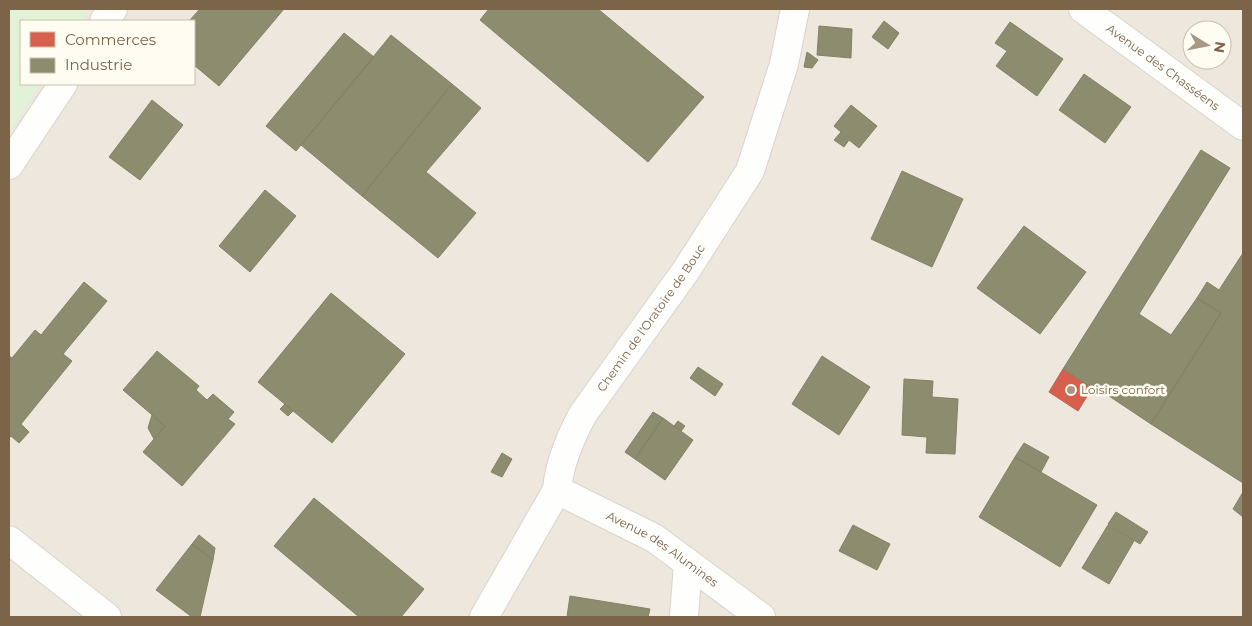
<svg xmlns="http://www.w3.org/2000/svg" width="1252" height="626" font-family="Montserrat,sans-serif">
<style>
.industrial{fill:#ede7de;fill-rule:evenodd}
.green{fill:#e2f2d7}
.shops{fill:#d6604d;stroke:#bb614c}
.industry{fill:#8c8c6e;stroke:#878063}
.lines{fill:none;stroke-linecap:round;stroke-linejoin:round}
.minor-casing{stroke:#d9d3cb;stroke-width:30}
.minor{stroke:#fefefc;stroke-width:28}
.poi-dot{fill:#a89783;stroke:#fffcf1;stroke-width:2}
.labels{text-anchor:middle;stroke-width:5;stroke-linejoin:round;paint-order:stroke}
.street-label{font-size:12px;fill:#7c6449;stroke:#fffcf1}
.poi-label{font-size:12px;fill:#7c6449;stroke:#fffcf1;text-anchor:start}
</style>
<rect width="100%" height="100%" fill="#f9f6ee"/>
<!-- industrial -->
<path class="industrial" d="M89,9H1243V617H9V131L40,84H194V21H81ZM1192,30H1222V60H1192Z"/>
<!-- green -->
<path class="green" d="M9,9H89L81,21H21V84H40L9,131Z"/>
<!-- shops -->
<path class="shops" d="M1063,369L1092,388L1078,411L1049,392Z"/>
<!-- industry -->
<path class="industry" d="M200,9H284L219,86L194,65V21H189Z
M489,9H598L704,97L648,162L480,20Z
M884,21L899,33L888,49L872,37Z
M1010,22L1063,59L1037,96L996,66L1007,51L995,43Z
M819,26L852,29L851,58L817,55Z
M344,33L374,57L296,151L266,126Z
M391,35L452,84L362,196L301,145Z
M807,52L818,60L812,68L804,67Z
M1084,74L1131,107L1105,143L1059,110Z
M452,84L481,108L426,172L476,213L438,258L362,196Z
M152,100L183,125L140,180L109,157Z
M851,105L877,126L859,148L849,140L844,147L834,140L841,132L834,126Z
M1201,150L1230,168L1139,314L1171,335L1197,298L1221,313L1151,424L1094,386L1092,388L1063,369Z
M902,171L963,199L932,267L871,239Z
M265,190L296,216L250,272L219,246Z
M1024,226L1086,272L1040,334L977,288Z
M1243,253V483L1151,424L1221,313L1197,298L1207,282L1219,290Z
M84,282L107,301L63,354L72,361L21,424L29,432L19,443L11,436L9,438V356L12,358L35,330L41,335Z
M331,293L405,354L332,443L258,382Z
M157,351L199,386L196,390L207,400L213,394L234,412L228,419L235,424L182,486L143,452L165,426L123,390Z
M822,356L870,387L839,435L792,404Z
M698,367L723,384L715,396L690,378Z
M904,379L933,381L932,397L958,399L955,454L926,453L927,437L902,435Z
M285,404L293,411L288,416L280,409Z
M653,412L663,418L635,459L625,452Z
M152,415L165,426L154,439L148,428Z
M663,418L693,440L665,480L635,459Z
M678,421L685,426L681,431L674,426Z
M1024,443L1049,457L1041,472L1015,457Z
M502,453L512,459L502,477L491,472Z
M1015,457L1097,505L1060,567L979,517Z
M1243,492V517L1233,509Z
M314,498L424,589L401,617H359L274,546Z
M1116,512L1148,532L1140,544L1108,524Z
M853,525L890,544L877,570L839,551Z
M1108,525L1134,541L1109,584L1082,568Z
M199,535L215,548L213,560L192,544Z
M192,544L213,560L200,617H192L156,590Z
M570,596L650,609L648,617H567Z"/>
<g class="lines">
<defs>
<g id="minor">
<path id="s1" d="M1083,9L1243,126"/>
<path d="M104,21L113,9"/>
<path d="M9,165L63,84"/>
<path id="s2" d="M557,490L654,538L761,617"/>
<path d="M9,540L107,617"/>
<path id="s3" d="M484,617L557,490C559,463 570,438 583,414L685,272L750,171L784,64L795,9"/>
<path d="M684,617L688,564"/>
</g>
</defs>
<!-- minor casing -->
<use href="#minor" class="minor-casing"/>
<!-- minor -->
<use href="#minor" class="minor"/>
</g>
<!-- markers -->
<circle class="poi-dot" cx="1071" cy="390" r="5"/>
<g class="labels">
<!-- street labels -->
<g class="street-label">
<text dy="4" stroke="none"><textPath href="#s1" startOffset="99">Avenue des Chasséens</textPath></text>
<text dy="4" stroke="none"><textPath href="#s3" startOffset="345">Chemin de l'Oratoire de Bouc</textPath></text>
<text dy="4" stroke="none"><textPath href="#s2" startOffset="121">Avenue des Alumines</textPath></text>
</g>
<!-- poi labels -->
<g class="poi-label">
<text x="1081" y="394">Loisirs confort</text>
</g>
</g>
<!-- border -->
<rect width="1252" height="626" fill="none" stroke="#7c6449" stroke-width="20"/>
<!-- legend -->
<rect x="20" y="20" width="175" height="65" fill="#fffcf1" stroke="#cbbfae"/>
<rect x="30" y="32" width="25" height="15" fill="#d6604d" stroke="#cbbfae"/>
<text x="65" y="45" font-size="15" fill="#7c6449">Commerces</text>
<rect x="30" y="58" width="25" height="15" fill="#8c8c6e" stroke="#cbbfae"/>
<text x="65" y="70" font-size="15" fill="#7c6449">Industrie</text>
<!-- north arrow -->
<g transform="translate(1207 45) rotate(100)"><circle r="24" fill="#fffcf1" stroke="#cbbfae"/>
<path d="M0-4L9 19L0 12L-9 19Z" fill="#a89783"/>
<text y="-8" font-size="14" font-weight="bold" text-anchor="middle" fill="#7c6449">N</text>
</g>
</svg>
